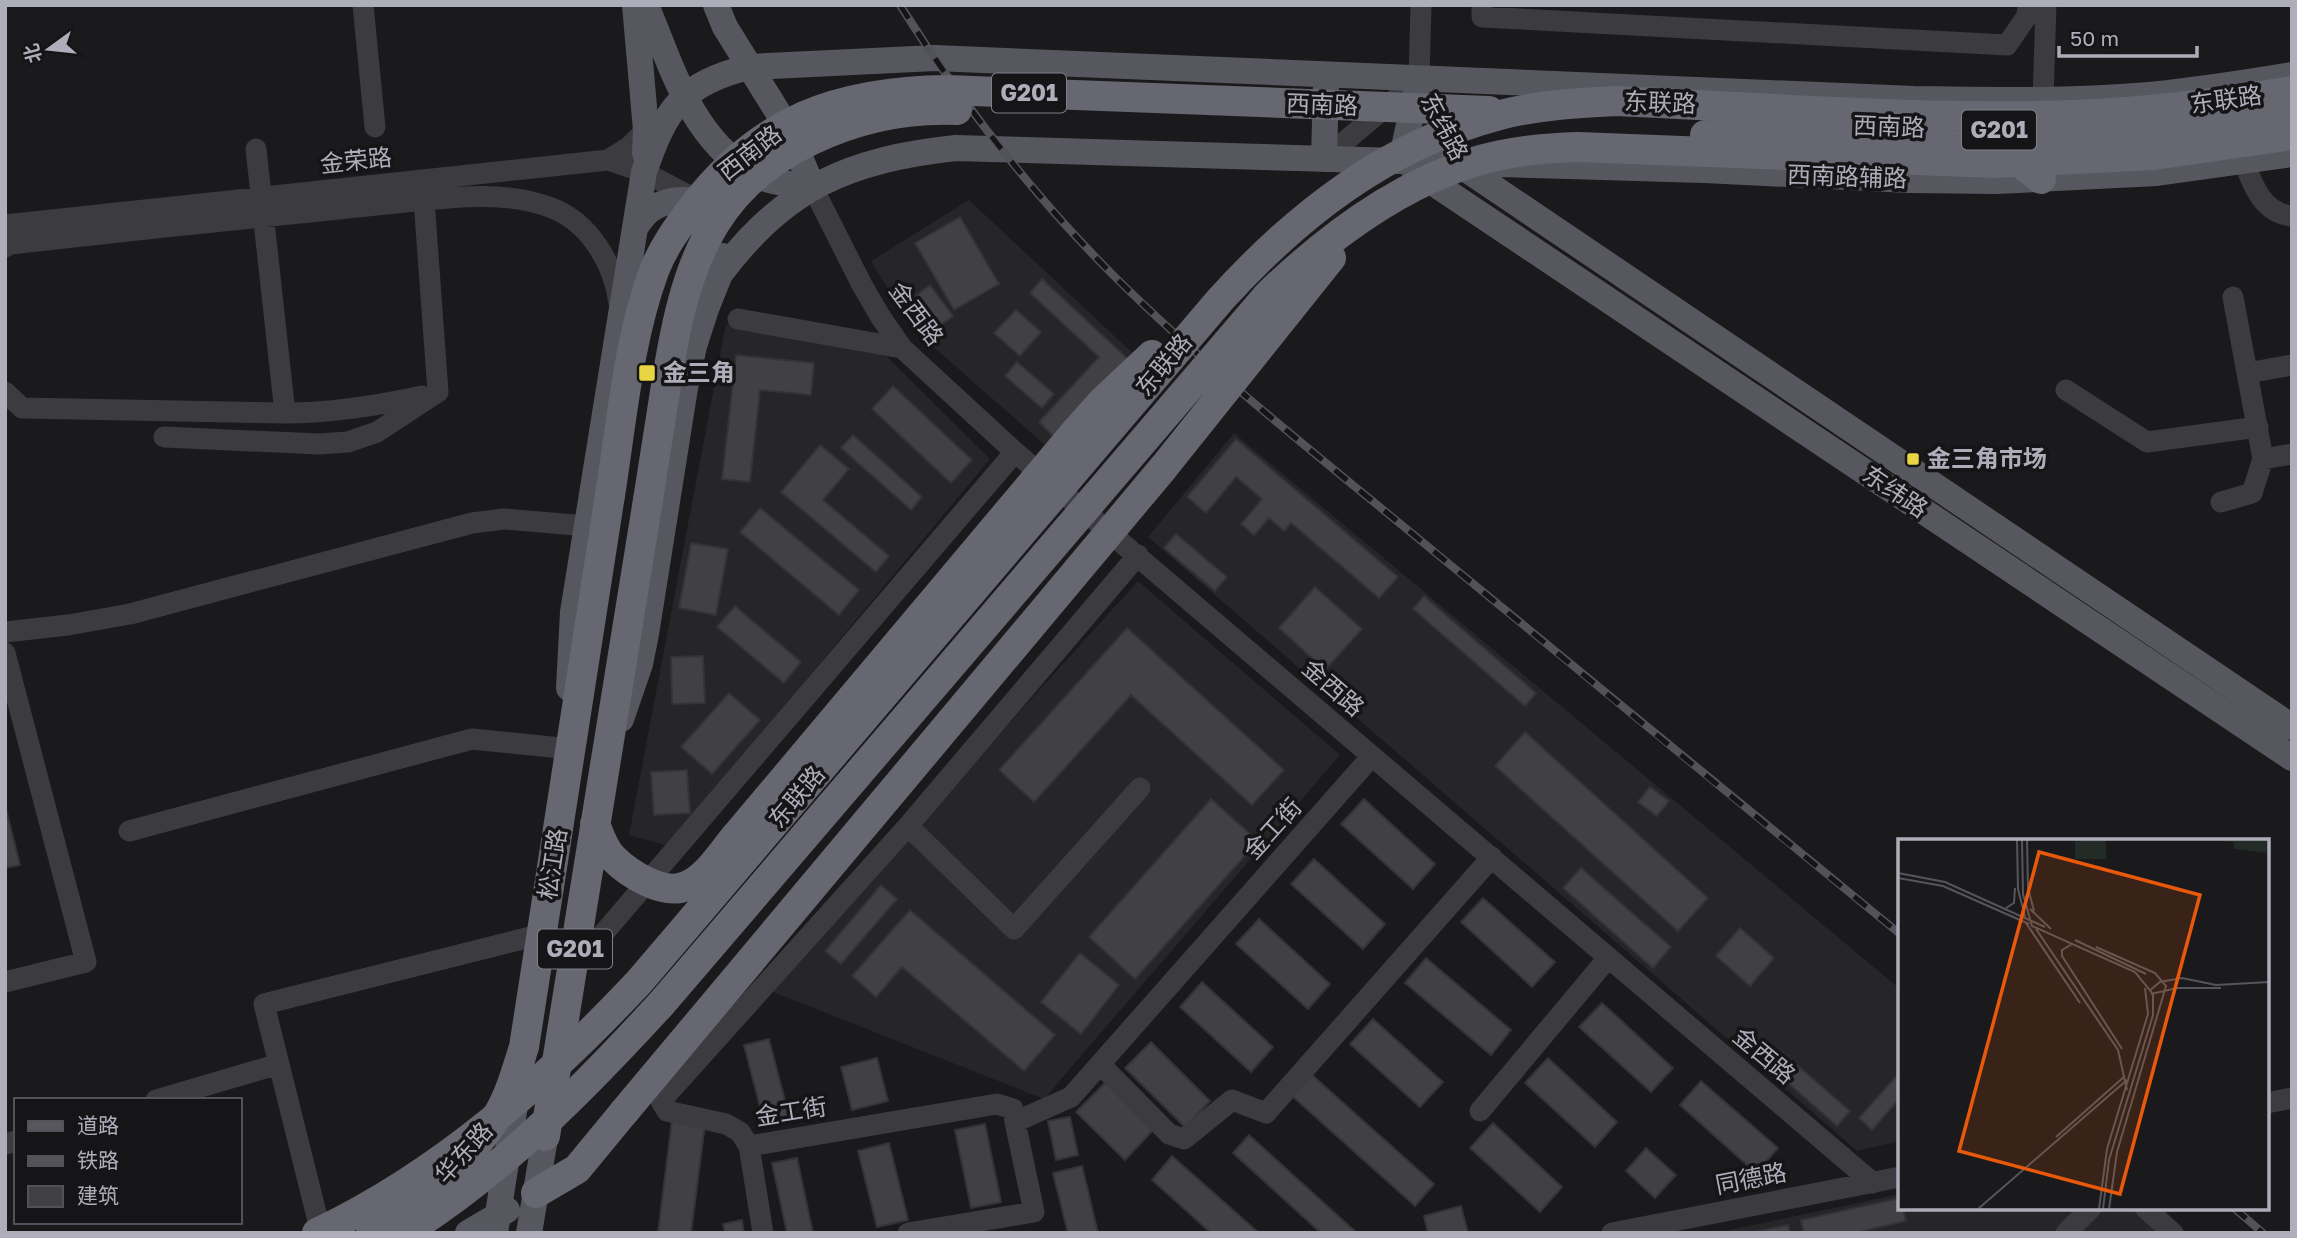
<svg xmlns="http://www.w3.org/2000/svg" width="2297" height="1238" font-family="'Golos Text','Noto Sans SC',sans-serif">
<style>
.built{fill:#262528}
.building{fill:#414145;stroke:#343337;stroke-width:2}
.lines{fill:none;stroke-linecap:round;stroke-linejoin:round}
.minor{stroke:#3b3b40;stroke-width:21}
.major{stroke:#57575f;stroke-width:26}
.highway{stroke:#676771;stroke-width:30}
.rail-casing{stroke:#525259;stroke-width:8}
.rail{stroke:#151416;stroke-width:5;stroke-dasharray:16;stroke-linecap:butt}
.highway-bridge{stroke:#676771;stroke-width:30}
.poi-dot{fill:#e9d544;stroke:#151416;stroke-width:2.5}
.labels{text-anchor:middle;stroke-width:7;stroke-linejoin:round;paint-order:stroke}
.shield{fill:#151416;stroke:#7f8089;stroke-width:2}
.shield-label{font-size:23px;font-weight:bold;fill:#adaeba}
.street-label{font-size:24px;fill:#adaeba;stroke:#151416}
.poi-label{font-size:24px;font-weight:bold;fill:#adaeba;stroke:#151416;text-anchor:start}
.inset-road{fill:none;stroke:#55555b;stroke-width:2}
.view{fill:#e8590c;fill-opacity:0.15;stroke:#e8590c;stroke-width:3.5}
.inset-edge{fill:none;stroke:#adaeba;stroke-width:3.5}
</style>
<rect width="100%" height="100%" fill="#1a191b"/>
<!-- built -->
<path class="built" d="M969,200L1139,359L1053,452L912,328L871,261Z
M726,324L875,345L990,459L668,846L629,835Z
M1234,433L1900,989V1141L1857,1151L1148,537Z
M1138,581L1340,755L1044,1099L768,990Z
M1900,1194V1208H2132L2160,1233H1715Z"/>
<!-- building -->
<path class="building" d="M960,217L999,284L954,310L915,243Z
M1042,279L1129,360L1056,439L1039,422L1099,357L1030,293Z
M930,285L953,316L929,334L906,303Z
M1016,310L1041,332L1020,356L994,333Z
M736,355L814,363L811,395L760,390L750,482L722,479Z
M1017,362L1054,394L1042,408L1005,376Z
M893,386L972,460L951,483L872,409Z
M853,435L922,497L911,510L841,448Z
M1236,439L1398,577L1379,598L1291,523L1284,531L1269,518L1254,535L1241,524L1262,499L1236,477L1206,513L1187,497Z
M820,445L849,469L823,500L889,556L876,572L781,492Z
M760,508L859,590L839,615L740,532Z
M1176,534L1227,577L1215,591L1164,548Z
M691,543L728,549L716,615L679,608Z
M1315,587L1362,629L1325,670L1279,628Z
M1424,596L1536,693L1525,706L1413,609Z
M735,606L801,662L784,683L717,627Z
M1127,628L1284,770L1252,805L1131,695L1034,802L999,770Z
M703,656L705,703L672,704L671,657Z
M729,693L760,720L712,774L681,747Z
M1525,732L1708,898L1678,931L1495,766Z
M687,770L690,813L654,815L651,772Z
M1650,787L1669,801L1657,816L1638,802Z
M1211,799L1258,841L1135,979L1089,937Z
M1364,799L1435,864L1413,889L1341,824Z
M5,805L20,865L5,868Z
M1314,859L1385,924L1363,949L1291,884Z
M1581,868L1671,947L1653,968L1563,888Z
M881,885L897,899L841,964L825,951Z
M1483,898L1555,962L1532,987L1461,922Z
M910,910L1055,1035L1024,1071L902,967L876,997L852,976Z
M1259,919L1330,984L1308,1009L1236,944Z
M1740,928L1774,958L1750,986L1716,956Z
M1080,953L1119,985L1081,1034L1041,1002Z
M1426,958L1511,1030L1491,1055L1405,983Z
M1202,982L1273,1047L1251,1072L1180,1007Z
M1602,1003L1673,1068L1651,1092L1579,1027Z
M1373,1019L1443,1082L1420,1107L1350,1044Z
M769,1039L790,1120L765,1126L744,1045Z
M1151,1042L1210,1101L1185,1127L1125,1068Z
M1783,1053L1850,1111L1837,1126L1770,1067Z
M877,1058L888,1101L852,1110L841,1067Z
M1548,1058L1617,1122L1595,1147L1525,1083Z
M1900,1072V1098L1872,1130L1859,1118Z
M1311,1074L1434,1184L1415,1206L1292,1096Z
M1701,1081L1778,1148L1756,1173L1680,1105Z
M1106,1082L1154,1129L1125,1160L1076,1112Z
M1070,1117L1078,1155L1056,1160L1048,1121Z
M672,1120L705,1124L691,1233H658Z
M1493,1123L1562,1187L1540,1212L1470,1148Z
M985,1124L1001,1202L971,1208L955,1130Z
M1249,1135L1357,1233H1321L1233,1153Z
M889,1143L908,1220L877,1227L858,1151Z
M1646,1148L1676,1175L1655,1198L1626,1171Z
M1172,1156L1259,1233H1211L1152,1180Z
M797,1158L813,1233H787L772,1163Z
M1082,1166L1098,1233H1068L1053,1173Z
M1900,1198V1208H1903L1906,1221L1854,1233H1804L1801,1220Z
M1461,1206L1468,1233H1428L1424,1216Z
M742,1220L744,1233H725L723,1224Z
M1788,1225L1790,1233H1749Z"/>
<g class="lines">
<!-- minor -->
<path class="minor" d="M363,5L375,127
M1482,5V17L2007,45L2027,16L2028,5
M2043,100L2046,5
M256,149L285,413
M1324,159L1419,79L1421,5
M608,160L630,146L651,125
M2244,162C2253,186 2263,213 2292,216
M813,188L862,285L880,316L902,348L1015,452L1873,1183
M5,225L608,160L644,172L699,201
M5,247L10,244C107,233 203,223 300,213C335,209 370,206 405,202C455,197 504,190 552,208C590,223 614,264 619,303
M738,319L902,348
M2247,373L2292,365
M2066,390L2147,442L2258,427
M5,392L22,408L285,413C332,413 376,406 422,396
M164,437L319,444L348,442L377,432L438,392L424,200
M2263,459L2292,454
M2221,502L2252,493L2263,459L2233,297
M1138,555L908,826L661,1101L667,1111L726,1124L740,1132L749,1146L997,1104L1013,1109L1015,1122L1071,1097L1372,756
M5,632L68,625L130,614L472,523L504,519L587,526
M5,653L86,962L5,982
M908,826L1014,929L1140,788
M129,831L472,739L571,749
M573,969L1015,452
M1100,1064L1169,1134L1184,1139L1232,1100L1266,1113L1492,857
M156,1100L279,1064
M2267,1103L2292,1098
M1480,1111L1608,958
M5,1144L16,1141
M749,1146L763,1233
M2145,1208L2173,1233
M321,1233L264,1004L542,934
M908,1233L1034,1212L1015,1122
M1612,1233L1900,1177
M2066,1233L2091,1208"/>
<!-- major -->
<path class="major" d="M635,5L646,130L645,153
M646,5C671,65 691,136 750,172C768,183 792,184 813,188
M716,5L725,27L787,127L813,188
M1324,159L1326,84
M1401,161L1417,88
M1457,163L2292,727
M1414,170L2292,758
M635,228C640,220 645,213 653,208C670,198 697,196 710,210
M720,274C785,187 850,159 956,148L1704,170L1909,180L1996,181L2157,173L2292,154
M569,688L573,612L644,172C666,108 682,84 749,67L935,58L1914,99C1992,100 2071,102 2149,95C2197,90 2244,83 2292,75
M621,719L640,664L646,634L685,388L694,346L706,309L720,274L723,256
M468,1233L507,1210
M495,1233L518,1086
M529,1233L544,1144"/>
<!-- highway -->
<path class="highway" d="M2195,119L2236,115L2292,106
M1705,135L1999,147L2149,139L2222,132
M2005,151L2041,179
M595,824C600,836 604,850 613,858C629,874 664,896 686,886C707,878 722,852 736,836
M545,1136L648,500
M536,1193L577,1169L624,1112
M371,1233C417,1203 463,1167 494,1121C509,1099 516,1072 524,1047L610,495"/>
<defs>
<path id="rail" d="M900,5C961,102 1032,194 1113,275C1214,375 1327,463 1437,554C1591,681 1745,808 1900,934
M2234,1208L2263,1233"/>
</defs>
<!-- rail casing -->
<use href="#rail" class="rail-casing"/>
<!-- rail -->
<use href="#rail" class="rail"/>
<!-- highway-bridge -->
<path class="highway-bridge" d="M610,495C622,420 628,342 654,271C663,247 678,227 693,207C760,119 839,91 948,90L1489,111
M648,500C654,460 661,419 667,379C684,273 707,190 812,140C858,118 907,108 957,110
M736,836L1077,430L1102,402L1152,355
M624,1112L1164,467L1331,258
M317,1233C441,1174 545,1082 639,982L1220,300C1297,215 1388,144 1500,115C1538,105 1578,103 1617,101C1769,108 1922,120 2075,115C2148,112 2220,103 2292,91
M404,1233C503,1171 584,1088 662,1003L1268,295C1324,241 1393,189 1467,164C1503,152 1541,148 1578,147L1995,163L2154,155L2292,135"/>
</g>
<!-- markers -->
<g class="poi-dot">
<rect x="638" y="364" width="18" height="18" rx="3.5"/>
<rect x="1906" y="452" width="14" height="14" rx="3.5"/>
</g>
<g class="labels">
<!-- shield labels -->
<g class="shield">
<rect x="992" y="73.5" width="74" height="39" rx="5"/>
<rect x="1962" y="110.5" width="74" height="39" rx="5"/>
<rect x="538" y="929.5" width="74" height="39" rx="5"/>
</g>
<g class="shield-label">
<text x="1029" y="101">G201</text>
<text x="1999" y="138">G201</text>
<text x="575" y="957">G201</text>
</g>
<!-- street labels -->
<g class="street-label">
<text transform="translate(2226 100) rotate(-8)" y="8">东联路</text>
<text transform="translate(1660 103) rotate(2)" y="8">东联路</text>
<text transform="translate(1322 105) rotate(2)" y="8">西南路</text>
<text transform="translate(1444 127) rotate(62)" y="8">东纬路</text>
<text transform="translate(1889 127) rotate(2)" y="8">西南路</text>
<text transform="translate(750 153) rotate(-38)" y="8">西南路</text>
<text transform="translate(356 161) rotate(-6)" y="8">金荣路</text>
<text transform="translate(1847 177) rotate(2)" y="8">西南路辅路</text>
<text transform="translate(916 314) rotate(53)" y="8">金西路</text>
<text transform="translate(1164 365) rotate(-50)" y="8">东联路</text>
<text transform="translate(1895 492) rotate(34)" y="8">东纬路</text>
<text transform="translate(1333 688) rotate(41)" y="8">金西路</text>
<text transform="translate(797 797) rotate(-50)" y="8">东联路</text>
<text transform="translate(1273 829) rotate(-48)" y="8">金工街</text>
<text transform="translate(553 864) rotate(-81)" y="8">松江路</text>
<text transform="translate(1764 1056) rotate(40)" y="8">金西路</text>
<text transform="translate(791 1112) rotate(-9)" y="8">金工街</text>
<text transform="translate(464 1153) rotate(-48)" y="8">华东路</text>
<text transform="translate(1751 1179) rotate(-11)" y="8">同德路</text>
</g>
<!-- poi labels -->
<g class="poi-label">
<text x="663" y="381">金三角</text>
<text x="1927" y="467">金三角市场</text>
</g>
</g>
<!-- overview -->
<g transform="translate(1898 839)">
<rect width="371" height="371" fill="#1a191b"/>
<path d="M177,1H208V20H177ZM371,1V14L336,10V3L323,2Z" fill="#232b26"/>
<path class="inset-road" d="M119,1L120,50L127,78M124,1L125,55L134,87L237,133L255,155V176L211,321L205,370M129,1L130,49L136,72M0,34L47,43L147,88M0,39L45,47L131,85M108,69L116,64L117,49M132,70L153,90M128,84L182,164M138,90L220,211L229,251M177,101L248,135M174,105L164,111V117L224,210M198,108L257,134L268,147L219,313L211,370M251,152L262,143L284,139L318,146L371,143M253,155L279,149H323M158,298L227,237M80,370L229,241M201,370L209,310L250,175L247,149"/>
<path class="view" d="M141,13L302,56L222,355L61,312Z"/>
<rect width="371" height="371" class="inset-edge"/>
</g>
<!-- border -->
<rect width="2297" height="1238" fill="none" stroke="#adaeba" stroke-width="14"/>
<!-- legend -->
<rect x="14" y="1098" width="228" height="126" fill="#151416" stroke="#525258" stroke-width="2"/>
<rect x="28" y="1121" width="35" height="10" fill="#57575f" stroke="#525258" stroke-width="2"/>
<text x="77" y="1133" font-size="21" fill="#adaeba">道路</text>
<rect x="28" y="1156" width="35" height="10" fill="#525259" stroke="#525258" stroke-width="2"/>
<text x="77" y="1168" font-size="21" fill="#adaeba">铁路</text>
<rect x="28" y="1186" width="35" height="21" fill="#414145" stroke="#525258" stroke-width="2"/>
<text x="77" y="1203" font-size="21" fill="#adaeba">建筑</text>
<!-- north arrow -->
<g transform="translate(49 49) rotate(255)" stroke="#151416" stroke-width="5" paint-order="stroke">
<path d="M0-5L12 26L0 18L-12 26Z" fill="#adaeba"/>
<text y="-10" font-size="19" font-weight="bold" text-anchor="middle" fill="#adaeba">北</text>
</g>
<!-- scale -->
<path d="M2059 46v10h138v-10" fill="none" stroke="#adaeba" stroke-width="3.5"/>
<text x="2070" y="46" font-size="21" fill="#adaeba" stroke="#151416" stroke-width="5" paint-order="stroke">50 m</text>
</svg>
